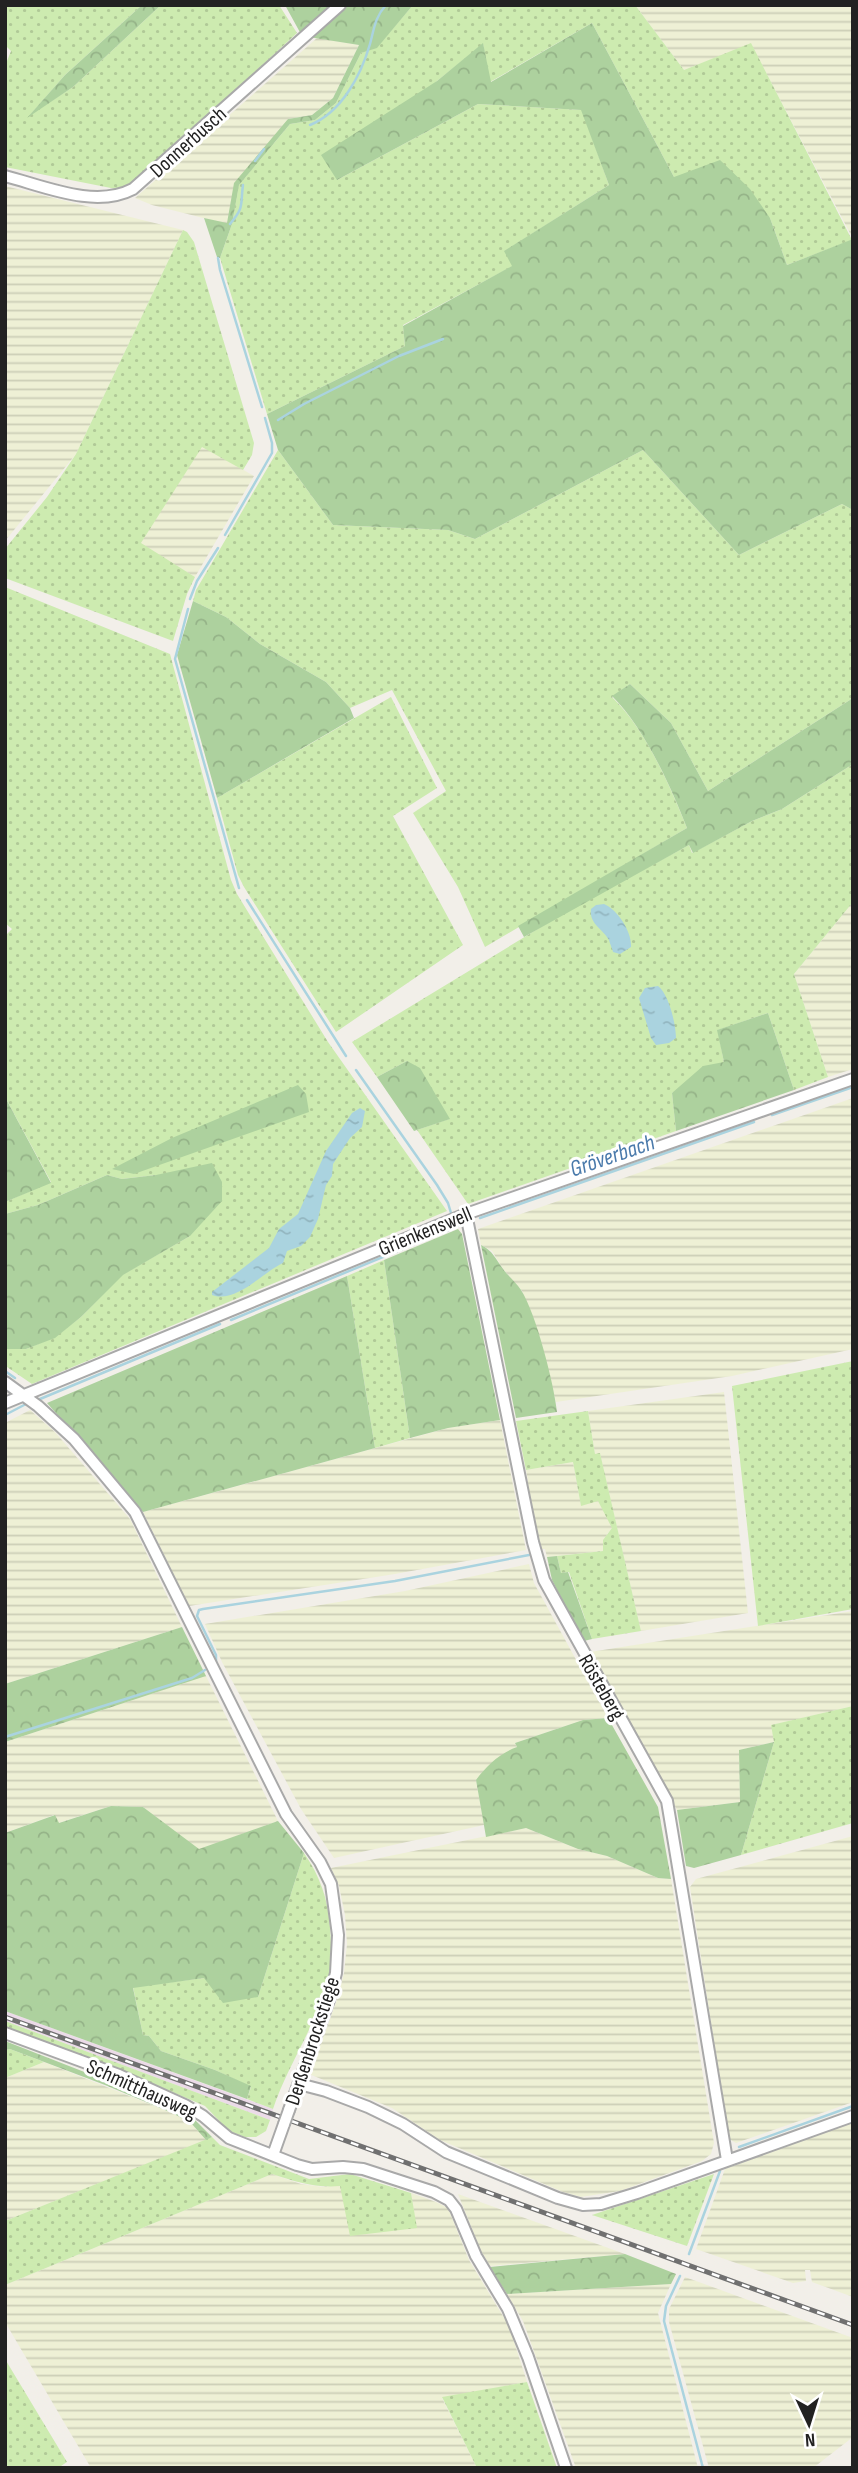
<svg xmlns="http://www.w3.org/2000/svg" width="858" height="2473" font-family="'Sofia Sans Condensed',sans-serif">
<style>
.industrial{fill:#ebdbe8}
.farmland{fill:url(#farmland-rules)}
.grass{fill:url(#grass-dots)}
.forest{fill:url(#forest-crowns)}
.water{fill:url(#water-ripples)}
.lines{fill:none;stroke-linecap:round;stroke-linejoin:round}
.stream{stroke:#aad3df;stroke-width:2.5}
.street-casing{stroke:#a9a9a9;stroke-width:14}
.street{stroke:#fff;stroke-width:10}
.rail-casing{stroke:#707070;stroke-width:5}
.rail{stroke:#fff;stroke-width:2.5;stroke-dasharray:8;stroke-linecap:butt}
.street-bridge-casing{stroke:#a9a9a9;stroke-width:14;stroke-linecap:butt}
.street-bridge{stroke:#fff;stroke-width:10}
.labels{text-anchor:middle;stroke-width:6;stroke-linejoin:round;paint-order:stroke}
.street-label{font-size:21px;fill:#222;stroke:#fff}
.water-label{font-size:23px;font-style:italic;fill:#4a7aab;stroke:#fff}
</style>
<defs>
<pattern id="farmland-rules" width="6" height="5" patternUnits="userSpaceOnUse" patternTransform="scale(1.75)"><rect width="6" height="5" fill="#eef0d5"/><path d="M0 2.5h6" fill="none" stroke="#ccceb7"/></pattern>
<pattern id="grass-dots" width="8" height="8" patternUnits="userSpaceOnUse" patternTransform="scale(1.75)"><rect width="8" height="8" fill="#cdebb0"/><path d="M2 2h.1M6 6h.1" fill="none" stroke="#b0c997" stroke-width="1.8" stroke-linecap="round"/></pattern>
<pattern id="forest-crowns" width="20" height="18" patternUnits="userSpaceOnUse" patternTransform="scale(1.75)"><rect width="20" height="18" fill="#add19e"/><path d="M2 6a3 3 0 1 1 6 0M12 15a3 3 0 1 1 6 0" fill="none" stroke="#95b388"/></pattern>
<pattern id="water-ripples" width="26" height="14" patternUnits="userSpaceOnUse" patternTransform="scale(1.75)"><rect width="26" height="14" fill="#aad3df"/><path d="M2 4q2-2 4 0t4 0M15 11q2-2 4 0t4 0" fill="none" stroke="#92b5bf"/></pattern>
</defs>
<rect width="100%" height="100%" fill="#f2efe9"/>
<!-- industrial -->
<path class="industrial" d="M5,2011L273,2109L270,2120L5,2021Z"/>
<!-- farmland -->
<path class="farmland" d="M635,5H853V239L751,44L684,70Z
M317,38L359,45L333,98L312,115L288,119L227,224L152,205L135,198Z
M5,186L183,230L76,454L5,541Z
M202,446L254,476L195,577L140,544Z
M853,902V1069L828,1077L794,974Z
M853,1098V1349L732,1376L556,1402L533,1318L522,1291L503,1269L492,1251L481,1245L478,1229Z
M724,1392L748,1613L641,1631L600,1454H595L588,1411Z
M30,1410L55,1432L130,1519L182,1627L5,1684V1423Z
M500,1420L526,1550L395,1574L189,1606L143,1512L448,1428Z
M573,1462L581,1505L598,1500L613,1528L607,1534L604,1551L547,1557L545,1549H539L525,1482L528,1481L526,1470Z
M529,1564L534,1583L608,1718L583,1720L515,1743L517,1747L476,1780L484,1825L334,1858L301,1809L222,1662L205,1624L405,1591Z
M853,1611V1706L772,1725L774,1742L739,1750L740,1802L677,1810L590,1652Z
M206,1676L278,1821L198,1850L143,1807L111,1806L58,1823L54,1815L5,1833V1742Z
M526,1828L578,1849L607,1856L658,1878L671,1879L714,2143L711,2154L702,2161L620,2191L581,2197L563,2192L440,2140L392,2108L309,2074L337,2000L344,1973L347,1944L345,1915L339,1886L331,1868Z
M853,1836V2102L736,2143L729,2139L690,1887L696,1879Z
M44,2062L172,2113L191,2123L206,2140L5,2221V2078Z
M853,2122V2297L812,2282L810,2270H805L806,2281L793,2283L696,2249L725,2169Z
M272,2174L301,2184L323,2187L340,2185L416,2227L411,2193L436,2202L448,2208L469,2260L509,2326L527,2382L442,2398L477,2468H91L5,2322V2285Z
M458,2194L625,2254L490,2266L481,2251Z
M685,2277L853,2338V2437L813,2468H709L669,2322V2309Z
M671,2284L658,2313L698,2468H576L523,2321L507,2294Z"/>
<!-- grass -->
<path class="grass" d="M5,5H142L65,75L30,115L73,87L161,5H279L297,33L126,191L5,167V66L11,51L5,45Z
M413,5H635L684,70L751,43L852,240L787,265L770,218L674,177L592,23L490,82L483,44L437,81L337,180L478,104L582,110L609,185L505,251L513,266L403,325L405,346L267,414L220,258L232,224L239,185L290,124L315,120L336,103L361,53L377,47Z
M183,230L187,232L194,242L254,443L252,455L243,470L202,447L141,543L195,577L187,594L173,641L5,578V549L47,497L76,454Z
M278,450L333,525L448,530L475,539L643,450L739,555L842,504L853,510V698L708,791L671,723L630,684L612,697C645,728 670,786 687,828L485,947L458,887L413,813L446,791L392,690L350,708L326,682L260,644L226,617L193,601L196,590Z
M5,587L170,654L231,880L237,894L328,1042L447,1211L32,1384L7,1367L5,1349H26L55,1337L81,1317L122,1275L190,1236L156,1175L122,1179L107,1175L38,1205L5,1214V1202L51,1182L5,1097V936L12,929L5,923V711L7,709L5,707Z
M391,697L437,788L393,816L463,945L336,1032L244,887L238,875L217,798Z
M853,764V902L794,974L828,1077L794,1090L768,1013L718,1030L724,1063L672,1093L676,1131L468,1204L417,1130L449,1119L407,1061L377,1077L352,1042L569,910L689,845L692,853L752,821L782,809Z
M384,1260L410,1438L375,1448L347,1276Z
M853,1361V1609L758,1626L732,1386Z
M588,1411L595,1454L600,1453L641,1631L592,1639L569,1572L561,1573L557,1556L603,1551V1540L612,1528L598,1501L581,1506L573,1462L526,1470L516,1421Z
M853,1706V1823L741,1855L774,1742L771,1725Z
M304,1853C320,1876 328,1899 330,1927C331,1941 332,1956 330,1970C322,2017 288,2063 273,2109L247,2099L251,2087L215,2070L161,2051L149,2036L143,2035L133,1987L204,1978L258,1997Z
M5,2021L270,2120L266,2131L256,2137H245L229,2131L205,2106L114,2067L5,2027Z
M10,2049L44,2062L5,2078V2050Z
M212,2137L220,2145L309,2179L350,2174L411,2193L417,2228L350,2236L340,2186C315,2188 296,2182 272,2174L5,2285V2221Z
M714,2174L687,2246L592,2215Z
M5,2359L67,2462L58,2468H5Z
M527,2382L557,2468H477L442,2397Z"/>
<!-- forest -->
<path class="forest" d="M142,5H161L73,87L27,118L65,75Z
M285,5H413L377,48L361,53L336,103L315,120L290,124L239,185L232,224L220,258L217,257L204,218L227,223L234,183L288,119L312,115L333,98L359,45L302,36Z
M592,23L674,177L720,160L750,189L770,218L787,265L853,239V510L842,504L739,555L643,450L475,539L448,530L333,525L278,450L267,414L405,346L403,326L512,266L504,251L609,185L581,110L478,104L337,180L321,155L437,81L483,43L491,82Z
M193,601L226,617L260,644L326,682L350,708L354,718L217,798L177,655Z
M630,684L671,723L708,791L853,698V764L782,809L752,821L693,853L689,845L524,937L518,926L687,828C671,787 644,727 612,696Z
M768,1013L794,1090L676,1131L672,1093L703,1066L724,1062L717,1030Z
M407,1061L420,1068L450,1119L414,1131L377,1077Z
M298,1085L306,1094L309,1112L134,1174L112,1169L172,1138Z
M5,1097L51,1183L5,1202Z
M212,1163L222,1182V1201L190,1236L123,1275L81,1317L55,1338L26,1349H6L7,1367L5,1366V1214L38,1205L107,1175L122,1179L156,1175Z
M458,1229L462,1234L500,1420L448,1428L410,1438L384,1260Z
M481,1245C493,1251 495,1258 503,1269C508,1276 516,1282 521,1290C536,1313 554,1384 557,1412L516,1418Z
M347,1276L375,1448L143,1512L47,1403Z
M557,1556L561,1573L568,1572L592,1639L584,1641L552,1580L547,1557Z
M182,1627L206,1676L5,1742V1684Z
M608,1718L658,1807L671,1879L658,1878L607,1856L578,1849L526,1828L486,1837L476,1780C487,1765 500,1753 517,1747L515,1743L583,1720Z
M774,1742L741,1855L694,1868L686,1866L677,1810L740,1802L739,1750Z
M111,1806L143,1807L199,1849L278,1821L304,1853L258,1997L223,2003L204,1978L133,1988L143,2035L149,2036L161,2051L215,2070L251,2086L247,2099L5,2011V1833L55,1815L59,1823Z
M5,2041L151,2098L194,2119L212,2137L206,2140L191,2123L172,2113L105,2085L10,2049L5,2050Z
M625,2254L676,2274L671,2284L507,2294L490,2267Z"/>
<!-- water -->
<path class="water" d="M604,904C618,910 632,932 631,947L620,954L613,952C613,951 609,941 609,940C602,928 589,924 591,909L596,905Z
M658,986C669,994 676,1025 676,1038L669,1043L656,1045L651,1038L639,998L645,988Z
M360,1108L365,1111L362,1127L350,1138L333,1164L332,1176L326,1185L318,1219L310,1237L301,1246L287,1251L283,1263C263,1272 236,1304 212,1295V1292L269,1248L279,1229L298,1214L326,1151L352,1113Z"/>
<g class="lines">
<!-- stream -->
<path class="stream" d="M310,125C342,112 361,75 370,44C374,29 375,17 386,5
M255,161L264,149
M230,224C245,206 240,206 243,185
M218,258L220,270L262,407
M278,420L304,404L399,356L443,339
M225,535L272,453V443L265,418
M190,599L197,581L218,548
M188,609L175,659L239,888
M247,900L346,1056
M356,1070L437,1185L448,1203L451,1213
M772,1115L853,1087
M480,1218L754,1122
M231,1320L460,1225
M5,1371L15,1378
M40,1399L220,1324
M5,1415L26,1404
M216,1662V1655L197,1616L199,1610L203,1609L395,1581L529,1555
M5,1737L192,1678L205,1670
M739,2147L853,2106
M689,2254L720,2171
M680,2276L666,2306L664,2321L703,2468"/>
<defs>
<path id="street" d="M5,176C44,186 95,209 133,189L340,5
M466,1214L533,1542L544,1580L667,1801L727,2160
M5,1382L38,1406L74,1439L135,1512L286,1814L320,1862L331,1884L338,1935L336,1973L329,2000L289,2110
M5,1403L466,1214L853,1079
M5,2033L119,2075L185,2105L203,2116L229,2138L297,2165L312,2169L343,2167L363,2169L434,2192L449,2200L456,2209L476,2256L508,2309L528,2357L566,2468
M299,2084L326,2091L368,2107L403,2124L446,2152L558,2198L583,2205L601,2204L637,2193L853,2116
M273,2155L284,2124"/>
</defs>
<!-- street casing -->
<use href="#street" class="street-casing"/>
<!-- street -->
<use href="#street" class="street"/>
<defs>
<path id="rail" d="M5,2017L853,2325"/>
</defs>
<!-- rail casing -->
<use href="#rail" class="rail-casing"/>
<!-- rail -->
<use href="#rail" class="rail"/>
<defs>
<path id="street-bridge" d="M284,2124L289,2110"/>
</defs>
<!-- street-bridge casing -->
<use href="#street-bridge" class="street-bridge-casing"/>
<!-- street-bridge -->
<use href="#street-bridge" class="street-bridge"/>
</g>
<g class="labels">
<!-- street labels -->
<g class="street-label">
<text transform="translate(188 142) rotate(-42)" y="7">Donnerbusch</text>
<text transform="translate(425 1231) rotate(-22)" y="7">Grienkenswell</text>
<text transform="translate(602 1687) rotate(60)" y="7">Rösteberg</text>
<text transform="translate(312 2041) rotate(-72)" y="7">Derßenbrockstiege</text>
<text transform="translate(142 2089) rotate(24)" y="7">Schmitthausweg</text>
</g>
<!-- water labels -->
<g class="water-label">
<text transform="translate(612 1155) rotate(-19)" y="8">Gröverbach</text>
</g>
</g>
<!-- border -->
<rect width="858" height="2473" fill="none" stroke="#222222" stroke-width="14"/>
<!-- north arrow -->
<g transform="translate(809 2424) rotate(176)" stroke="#ffffff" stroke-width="5" paint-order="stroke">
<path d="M0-5L12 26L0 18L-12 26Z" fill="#222222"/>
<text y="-10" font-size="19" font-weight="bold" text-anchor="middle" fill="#222222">N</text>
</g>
</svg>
